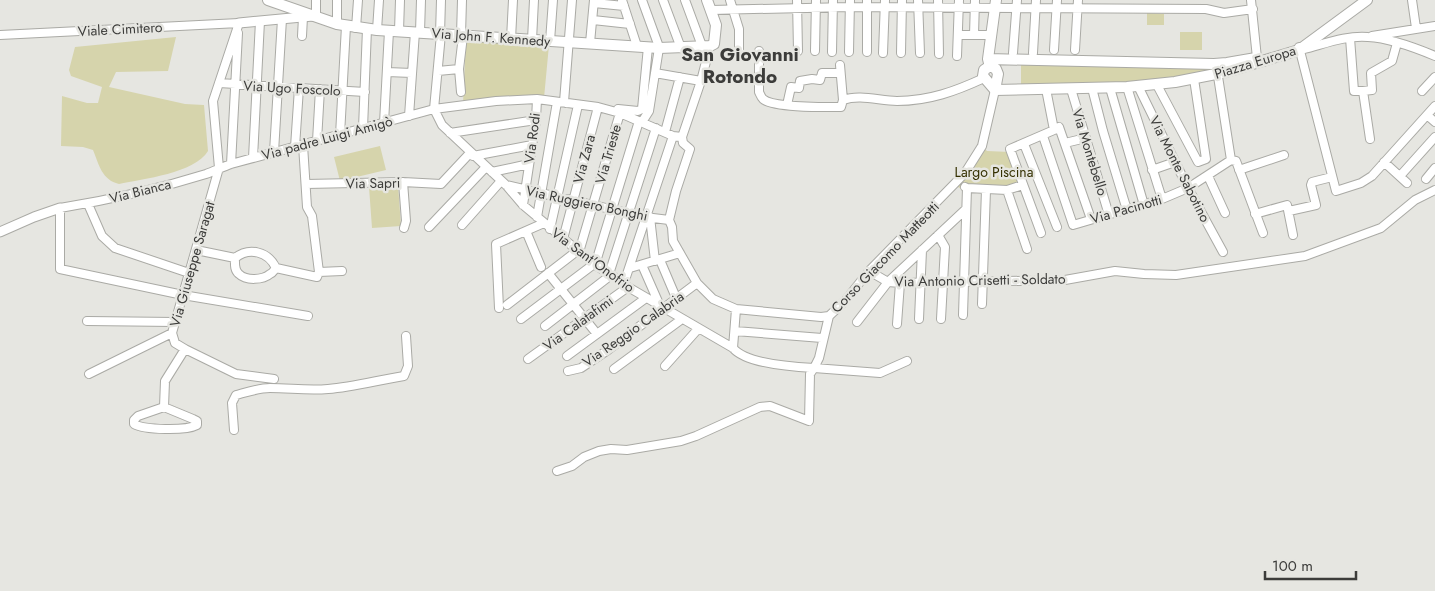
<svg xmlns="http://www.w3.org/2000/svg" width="1435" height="591" font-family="Jost,sans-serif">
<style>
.green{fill:#d6d4ac}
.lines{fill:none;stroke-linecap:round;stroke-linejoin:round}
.minor-casing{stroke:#aaaaa5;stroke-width:10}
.tertiary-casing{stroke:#aaaaa5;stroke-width:11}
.secondary-casing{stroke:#aaaaa5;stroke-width:12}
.minor{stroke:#fff;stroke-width:8}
.tertiary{stroke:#fff;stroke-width:9}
.secondary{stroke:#fff;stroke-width:10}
.labels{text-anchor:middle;stroke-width:5;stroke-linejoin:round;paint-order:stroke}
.street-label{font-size:14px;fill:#3c3c3a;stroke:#e6e6e1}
.park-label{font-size:14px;fill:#343000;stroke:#e6e6e1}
.district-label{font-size:19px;font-weight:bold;fill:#3c3c3a;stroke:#e6e6e1}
</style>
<rect width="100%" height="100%" fill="#e6e6e1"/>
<!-- green -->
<path class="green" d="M1147,13L1164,14V25H1147Z
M1180,32H1202V50H1180Z
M176,37L168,71L116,72L109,87L185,104L204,105L208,151C195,173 143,179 119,184C102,180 99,165 93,150L83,147L61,146L62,96L87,103H98L102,87L71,76L69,70L75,47Z
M466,39L549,45L544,98L463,103Z
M1021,59L1214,64L1212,75L1157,85L1021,89Z
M380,146L386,170L340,181L334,157Z
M982,146L987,151L1010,152L1021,188L1007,193L968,192L954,185Z
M398,185L401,226L372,228L369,187Z"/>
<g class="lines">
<defs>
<path id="minor" d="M622,0L637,46
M642,0L658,44L657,48
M663,0L681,48
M685,0L702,46
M730,0L739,29V50
M797,0L798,51
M918,0L920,53
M938,0L939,54
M1251,0L1257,58L1255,63
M1412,0L1416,28
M594,3L624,6
M711,10L850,7L1206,9L1224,13L1253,9
M316,16V0
M593,20L630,24
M337,24V0
M356,28L358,0
M377,30L379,0
M399,31L400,0
M420,32L421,0
M440,34L441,0
M0,35L239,23
M461,35L462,0
M958,35H991
M974,35L975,0
M302,36L303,17
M1372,36L1435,26
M1350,38L1354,91H1363
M511,39L513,0
M532,40L534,0
M550,41L553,0
M590,43L594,0
M1299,47L1336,191L1361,183L1372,176L1435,106
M1304,49C1324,44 1347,35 1368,37C1389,38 1416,48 1435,56
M709,50L701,81L682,137L683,143L690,149L676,191L669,220L672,227L673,241L697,283L713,299L736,309L821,317L829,316L845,301L869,271L965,173L982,146L995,90
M1054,50L1057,0
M1075,50L1078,0
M759,51V92C760,94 761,97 763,99C773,108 826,107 841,107L843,100C860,94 880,101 897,101C929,101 956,91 984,78
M815,51L816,0
M832,52L833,0
M849,52L850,0
M867,52V0
M883,53L885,0
M901,53L902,0
M1013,53L1017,0
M1033,53L1036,0
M957,56L959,0
M840,65L843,100
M1217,70L1231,160L1236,161L1263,233
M438,71L459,69
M387,72L412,73
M655,73L701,81
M219,83L365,92
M1157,85L1198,162L1206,159L1194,79
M1138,86L1188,188L1223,252
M1127,87L1162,199
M1092,88L1103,131L1127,210
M1110,88L1144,205
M1071,89L1109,215
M1422,91L1435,77
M461,92L459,69L463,36
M566,103L564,102L572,0
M787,105L791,87L799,88L800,81L812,79L820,80L822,73H839
M434,109L442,125L506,185L523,205L595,265L624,283L628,287L733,348C746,364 794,367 814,368L819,358L829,316
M434,109L441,34
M618,109L638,111L642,109L648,47
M1427,115L1435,122
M409,116L415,32
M642,122L649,111L659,48
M384,123L389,31
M363,128L367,29
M1054,130L1059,127L1091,219
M665,132L680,77
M450,133L536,120
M340,135L346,26
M1043,136L1073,225L1162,199L1188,188L1231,160
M1370,139L1363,91L1372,90L1371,73L1392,61L1397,43
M317,141L320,89
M1065,143L1086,138
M1024,144L1057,227
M303,145L307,207L312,216L319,272L342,271
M295,147L299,88
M274,152L282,19
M473,156L532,145
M253,158L260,21
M1384,162L1407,183
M231,164L238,33
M1152,170L1175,162
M1239,170L1284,155
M492,172L529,164
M1208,176L1225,213
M1400,176L1435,137
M1426,179L1435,168
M403,182L406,221L404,228
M306,184L403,182L441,184L470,153
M506,185L645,217L669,220
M965,187L967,188L1007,190L1023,185
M1007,190L1027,249
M88,204L102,236L115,248L189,273
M523,205L536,120L537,99
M1289,211L1316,205L1311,185L1312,182L1332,177
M1255,214L1287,205L1293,235
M537,217L557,102
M650,217L655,261
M462,225L501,181
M429,227L486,167
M550,229L578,105
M526,231L541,267
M1041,233L1010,149L1054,130L1046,89
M938,235L945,247L941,319
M563,239L598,107
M196,250L235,258C249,247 268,251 276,268L317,277L319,272
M579,252L620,113
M235,258C235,264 234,270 239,274C246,281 263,280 270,274C273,273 274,270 276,268
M660,260L677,300
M595,265L639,121
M642,265L660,306
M630,268L680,253
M869,271L888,282L900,283L1065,280L1115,271L1144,274L1176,275L1305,256L1381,228L1415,200L1435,190
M548,273L597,334
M609,274L656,128
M624,283L673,136
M982,304L986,190
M507,305L577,251
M499,308L496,244L544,223
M963,315L967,188
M308,316L183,295L60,269V208C109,200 158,189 206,174C214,171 223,167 231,164L434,109L496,101L537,99L598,107L620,113L673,136L682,137
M521,319L594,264
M919,319L922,250
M87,321L175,322
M857,322L888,282L966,209
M897,324L900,283
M545,326L611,275
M735,331L822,338
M733,348L736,309
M185,349L236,374L274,379
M567,356L646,298
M528,359L628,287
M665,366L698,329
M614,369L682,319
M568,371L581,368L608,350L697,283
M89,374L172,333
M164,407L165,381L185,349L175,343L172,333L219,168L213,101L239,23
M164,407L193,419L197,421V425C186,431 144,430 134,424V420L138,416Z
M234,430L232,403L236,395C247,392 259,388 270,388C290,388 308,391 328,389C354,387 378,380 404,376L408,366L406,336
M557,471L572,466L584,457L599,451L611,449L627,450L681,441L696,436L760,407L770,406L809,421L810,374L814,368L880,373L907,361"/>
<path id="tertiary" d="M239,23L313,16
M0,232L34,217L60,208"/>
<path id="secondary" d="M268,0L337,24L377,30L659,48L710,46L714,44L716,25L707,0
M686,50L707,55
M988,59L1214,64L1227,63L1256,58
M989,63L988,59L996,0
M990,66L984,70L983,76L995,90L1127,87L1175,82L1226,72L1299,50L1367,0
M990,66L996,69L998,74L995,90"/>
</defs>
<!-- minor casing -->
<use href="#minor" class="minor-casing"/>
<!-- tertiary casing -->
<use href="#tertiary" class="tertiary-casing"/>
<!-- secondary casing -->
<use href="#secondary" class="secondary-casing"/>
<!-- minor -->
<use href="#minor" class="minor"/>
<!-- tertiary -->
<use href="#tertiary" class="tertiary"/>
<!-- secondary -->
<use href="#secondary" class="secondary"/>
</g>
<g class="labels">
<!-- street labels -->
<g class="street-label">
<text transform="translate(120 29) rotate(-3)" y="5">Viale Cimitero</text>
<text transform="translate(491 37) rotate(4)" y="5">Via John F. Kennedy</text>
<text transform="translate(1255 62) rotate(-17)" y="5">Piazza Europa</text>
<text transform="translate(292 88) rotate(3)" y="5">Via Ugo Foscolo</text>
<text transform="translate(327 138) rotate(-15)" y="5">Via padre Luigi Amigò</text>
<text transform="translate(532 138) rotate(-83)" y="5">Via Rodi</text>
<text transform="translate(1090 152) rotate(73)" y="5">Via Montebello</text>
<text transform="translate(608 154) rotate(-74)" y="5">Via Trieste</text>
<text transform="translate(584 159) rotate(-75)" y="5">Via Zara</text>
<text transform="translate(1180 169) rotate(63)" y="5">Via Monte Sabotino</text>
<text transform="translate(373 183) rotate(-1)" y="5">Via Sapri</text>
<text transform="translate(140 191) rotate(-14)" y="5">Via Bianca</text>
<text transform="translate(587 203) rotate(12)" y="5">Via Ruggiero Bonghi</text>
<text transform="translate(1126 209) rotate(-16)" y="5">Via Pacinotti</text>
<text transform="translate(885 257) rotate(-46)" y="5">Corso Giacomo Matteotti</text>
<text transform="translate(593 260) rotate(36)" y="5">Via Sant'Onofrio</text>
<text transform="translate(192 264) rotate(-74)" y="5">Via Giuseppe Saragat</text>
<text transform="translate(980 280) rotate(-1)" y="5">Via Antonio Crisetti - Soldato</text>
<text transform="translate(578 323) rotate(-36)" y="5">Via Calatafimi</text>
<text transform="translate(633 329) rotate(-35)" y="5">Via Reggio Calabria</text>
</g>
<!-- park labels -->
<g class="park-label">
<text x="994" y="177">Largo Piscina</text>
</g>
<!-- district labels -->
<g class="district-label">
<text x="740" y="61">San Giovanni<tspan x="740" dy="22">Rotondo</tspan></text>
</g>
</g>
<!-- scale -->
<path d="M1265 571v8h91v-8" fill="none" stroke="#3c3c3a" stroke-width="2.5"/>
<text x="1272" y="571" font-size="15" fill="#3c3c3a" stroke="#e6e6e1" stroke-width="4" paint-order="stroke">100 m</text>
</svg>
